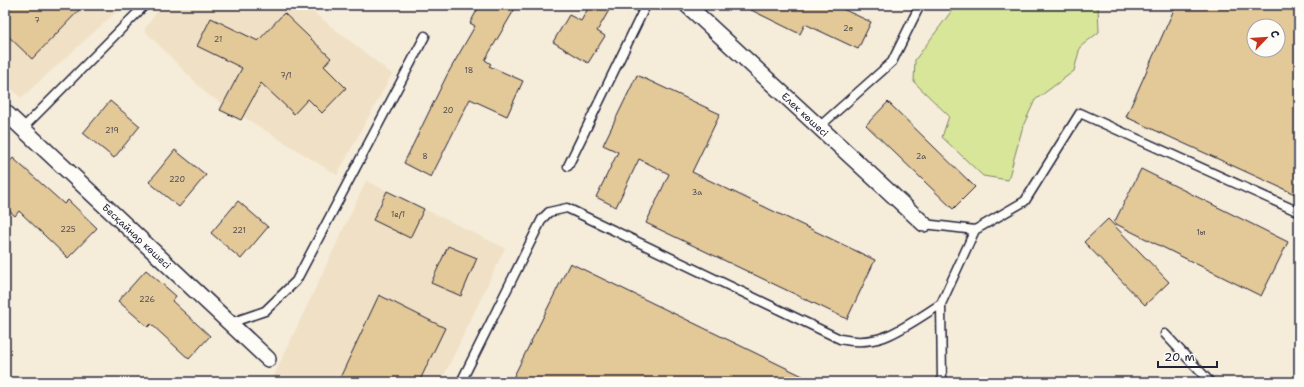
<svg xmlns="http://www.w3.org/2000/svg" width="1304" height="387" font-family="'Shantell Sans',sans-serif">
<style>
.built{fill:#f0e1c6}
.green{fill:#d7e699;stroke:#7c846a}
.building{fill:#e3c898;stroke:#22223b;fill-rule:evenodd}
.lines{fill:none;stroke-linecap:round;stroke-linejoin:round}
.service-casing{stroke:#22223b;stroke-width:11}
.minor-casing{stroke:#22223b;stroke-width:18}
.service{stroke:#fdfcf7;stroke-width:8}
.minor{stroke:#fdfcf7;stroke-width:15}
.labels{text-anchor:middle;stroke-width:3;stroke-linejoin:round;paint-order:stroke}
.number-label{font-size:8px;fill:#524c52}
.street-label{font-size:10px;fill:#22223b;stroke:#fdfcf7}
</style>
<rect width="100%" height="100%" fill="#f5ecda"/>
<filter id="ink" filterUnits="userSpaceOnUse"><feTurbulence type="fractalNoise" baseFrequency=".025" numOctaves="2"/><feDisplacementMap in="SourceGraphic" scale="8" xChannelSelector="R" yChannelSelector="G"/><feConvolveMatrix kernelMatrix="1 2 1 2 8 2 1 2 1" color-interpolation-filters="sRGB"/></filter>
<g filter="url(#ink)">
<!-- built -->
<path class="built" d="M5,5H124L21,98L5,83Z
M162,5H304L392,74L337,175L207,94L144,30Z
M366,181L505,248L441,382H271Z"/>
<!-- green -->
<path class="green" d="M956,5H1098L1099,32L1080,47L1074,71L1035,100L1023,126L1008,180L983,176L942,137L949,116L914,82L915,60Z"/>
<!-- building -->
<path class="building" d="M5,5H84L32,59L5,33Z
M480,5H517L485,60L491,64L489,66L523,81L507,116L470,99L431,177L404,163L447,75L475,26L470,23Z
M590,5H612L597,31L605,36L588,63L553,42L569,15L581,21Z
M741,5H834L871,22L858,49L805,24L800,34Z
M1176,5H1299V196L1126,117ZM1254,26H1278V50H1254Z
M284,13L331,58L324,66L346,88L322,113L308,99L294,114L261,83L241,120L220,110L242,68L197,46L211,18L258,41Z
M637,75L720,114L692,172L875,260L847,319L646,223L669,174L639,159L616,207L596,197L618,152L603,145Z
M110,101L140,126L114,158L83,133Z
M888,102L975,187L953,209L866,125Z
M175,150L206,175L179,207L149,182Z
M13,158L64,204L68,200L97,228L68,258L19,211L15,216L5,207V167Z
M1141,169L1288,242L1261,296L1114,223Z
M387,191L424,209L410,238L373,220Z
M238,201L268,227L241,259L211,233Z
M1108,219L1169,282L1145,305L1084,242Z
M448,246L477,258L461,296L431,283Z
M570,263L815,382H511Z
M146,270L176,296L172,301L210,336L189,359L151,324L148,327L118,301Z
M379,295L445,328L419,382H338Z"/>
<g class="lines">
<defs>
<path id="service" d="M819,127L892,62L920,5
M23,128L144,6
M568,166L646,5
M924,224L975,230L1025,201L1080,113L1299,212
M230,323L265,311L296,281L425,36
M1165,334L1210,382
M461,382L542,219L549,212L567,208L840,339C854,342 870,342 884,337C901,331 925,314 941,304
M942,382L941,304L975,230"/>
<g id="minor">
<path id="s1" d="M687,5L924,224"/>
<path id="s2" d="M5,112L268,359"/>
</g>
</defs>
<!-- service casing -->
<use href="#service" class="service-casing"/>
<!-- minor casing -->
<use href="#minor" class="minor-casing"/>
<!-- service -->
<use href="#service" class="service"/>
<!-- minor -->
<use href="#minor" class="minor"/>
</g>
</g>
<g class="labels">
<!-- number labels -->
<g class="number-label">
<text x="37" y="23">7</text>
<text x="848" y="31">2в</text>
<text x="218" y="42">21</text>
<text x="469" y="73">18</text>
<text x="286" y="78">7/1</text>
<text x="448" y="113">20</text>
<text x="112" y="133">219</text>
<text x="425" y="159">8</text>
<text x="921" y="159">2а</text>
<text x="177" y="182">220</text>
<text x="697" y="195">3а</text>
<text x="398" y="217">1е/1</text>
<text x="68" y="232">225</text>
<text x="239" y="233">221</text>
<text x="1201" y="235">1ы</text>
<text x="147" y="302">226</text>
</g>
<!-- street labels -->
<g class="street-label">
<text dy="4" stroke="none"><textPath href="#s1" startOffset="161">Елек көшесі</textPath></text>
<text dy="4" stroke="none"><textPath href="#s2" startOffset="181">Бесқайнар көшесі</textPath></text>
</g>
</g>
<!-- margin -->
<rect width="1304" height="387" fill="none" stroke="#fdfcf7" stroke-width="20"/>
<rect x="10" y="10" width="1284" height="367" fill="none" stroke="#22223b" stroke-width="1.5" filter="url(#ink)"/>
<!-- north arrow -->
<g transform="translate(1266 38) rotate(65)"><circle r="19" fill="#fdfcf7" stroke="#a5a5ac"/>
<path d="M0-3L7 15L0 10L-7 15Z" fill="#c8321e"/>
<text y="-6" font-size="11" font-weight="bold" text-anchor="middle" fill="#22223b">С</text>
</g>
<!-- scale -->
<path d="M1158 361v6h59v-6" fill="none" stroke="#22223b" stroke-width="2"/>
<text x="1164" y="361" font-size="12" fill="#22223b" stroke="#fdfcf7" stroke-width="3" paint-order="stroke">20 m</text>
</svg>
